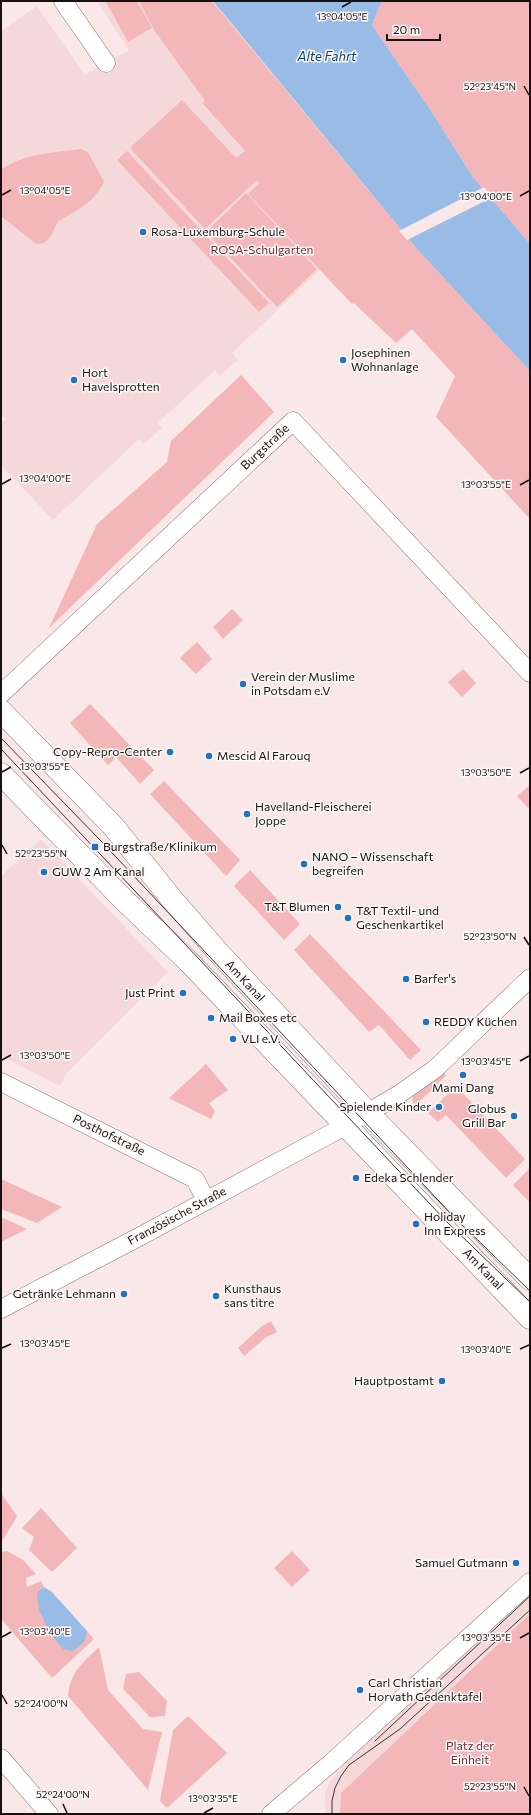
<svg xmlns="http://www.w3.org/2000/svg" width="531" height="1815" font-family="Commissioner,sans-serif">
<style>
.built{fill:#f5d9da}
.green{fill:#f3b6b9}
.water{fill:#98bce5}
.pier{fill:#fae8e8}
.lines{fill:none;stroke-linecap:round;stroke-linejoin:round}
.minor-casing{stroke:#857575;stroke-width:19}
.tertiary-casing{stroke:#857575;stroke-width:23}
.minor{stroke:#fff;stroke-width:18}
.tertiary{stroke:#fff;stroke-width:22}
.tram{stroke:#3b3434;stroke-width:1}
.ticks{fill:none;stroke:#171111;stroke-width:1.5}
.poi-dot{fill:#2172c0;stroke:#fdf9f9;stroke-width:1.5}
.labels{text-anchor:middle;stroke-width:3;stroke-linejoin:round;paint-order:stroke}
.poi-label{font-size:12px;fill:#171111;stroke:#fdf9f9;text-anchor:start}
.park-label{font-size:12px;fill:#732c34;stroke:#fdf9f9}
.street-label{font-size:12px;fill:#171111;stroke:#fdf9f9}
.water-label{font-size:13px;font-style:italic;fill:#093f70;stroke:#fdf9f9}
.ticks-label{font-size:10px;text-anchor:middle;fill:#171111;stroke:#fdf9f9;stroke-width:3;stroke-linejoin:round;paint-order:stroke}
</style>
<rect width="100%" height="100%" fill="#fae8e8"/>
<!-- built -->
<path class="built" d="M102,1H139L154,30L205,101L202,104L245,151L237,158L259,183L248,194L320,270L232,353L238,360L220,376L215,370L158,423L162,428L144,444L139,439L53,520L1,465V422L5,419L1,415V31L37,6L85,75L129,50L98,3Z
M41,839L168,972L67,1073L60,1086L1,1056V876Z
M530,1587V1614L341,1793L340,1814H326L325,1793L329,1783L355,1751Z"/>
<!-- green -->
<path class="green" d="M137,1L152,28L128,42L106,2Z
M139,1H212L417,249L530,371V519L436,417L455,376L412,329L396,343L354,303L352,304L248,194L259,183L257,180L205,229L130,148L182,100L236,158L245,151L202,103L205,101L154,30Z
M382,1H530V244L473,177L433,114L372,25Z
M81,149L88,152L104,182C96,197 87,205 72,213C68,216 62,218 59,221C52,229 51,245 37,244C33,243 9,221 1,217V169C29,153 50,153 81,149Z
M127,151L269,303L259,312L117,160Z
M246,193L317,269L277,307L206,232Z
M241,375L274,412L49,628L97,524L167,462L171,441Z
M232,609L243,620L223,639L213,627Z
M197,642L212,659L196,674L180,658Z
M463,669L476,683L462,697L448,682Z
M90,704L154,770L140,784L116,757L108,765L70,723Z
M164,781L240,860L226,876L150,794Z
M530,785V806L528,808L517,796Z
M250,870L300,924L284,940L234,886Z
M310,934L421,1050L410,1060L379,1025L369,1032L294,950Z
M206,1064L228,1090L209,1103L215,1111L211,1119L169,1098Z
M443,1072L446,1075L434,1088L416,1104L413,1103L412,1100L414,1094Z
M456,1086L525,1159L506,1178L446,1115L438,1122L428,1113Z
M530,1168V1203L513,1185Z
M1,1179L62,1207L37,1223L1,1209Z
M1,1217L27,1229L1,1242Z
M271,1321L277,1332L265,1338L244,1356L238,1348L262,1326Z
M1,1493L17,1516L1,1543Z
M41,1508L77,1548L52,1572L29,1550L34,1537L22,1528Z
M7,1551L23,1560L36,1574L26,1578L27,1587L41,1581L44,1587L37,1592L85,1641L87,1631L94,1639L52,1678L1,1619V1552Z
M292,1551L310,1570L292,1587L274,1568Z
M530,1614V1814H340L341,1793Z
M99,1647L108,1690L143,1729L162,1732L148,1790L68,1696C71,1671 82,1663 99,1647Z
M139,1672L167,1701L165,1716L150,1717L123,1689L126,1674Z
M188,1716L227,1753L167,1808L160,1801L173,1730Z"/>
<!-- water -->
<path class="water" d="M213,1H382L372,25L433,114L473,177L530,244V371L417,249Z
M44,1587L52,1592L87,1631L85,1641L73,1651L63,1649L50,1633L39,1610L37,1592Z"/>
<!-- pier -->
<path class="pier" d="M484,187L493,197L407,240L399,231Z"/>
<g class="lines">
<defs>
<path id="minor" d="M63,1L106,63
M1,694L293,421L530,673
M1,1082L195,1179L206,1200
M1,1309L137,1238L345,1126L398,1095L435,1069L530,978
M1,1758L49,1814
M271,1814L331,1763L530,1582"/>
<path id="tertiary" d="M1,711L113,826L171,898L217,951L368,1113L530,1279
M1,774L125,901L188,961L530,1318"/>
</defs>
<!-- minor casing -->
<use href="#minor" class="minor-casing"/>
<!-- tertiary casing -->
<use href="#tertiary" class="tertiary-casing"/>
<!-- minor -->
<use href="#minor" class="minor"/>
<!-- tertiary -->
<use href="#tertiary" class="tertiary"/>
<!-- tram -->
<path class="tram" d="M1,738L101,841L453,1216L530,1291
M1,749L447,1222L530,1302
M375,1741L530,1596
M332,1814V1801L335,1788L341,1776L349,1765L400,1729L530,1610"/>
</g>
<!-- ticks -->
<path class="ticks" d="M342,7L351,2M524,86L529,95M2,195L11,190M520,196L529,191M2,484L11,479M520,485L529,480M2,772L11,767M520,773L529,768M2,845L7,854M524,937L529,945M2,1060L11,1055M520,1061L529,1056M2,1348L11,1344M520,1349L529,1345M2,1637L11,1632M520,1638L529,1633M2,1695L7,1704M524,1787L529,1796M63,1804L67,1813M204,1813L213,1808"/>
<!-- markers -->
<g class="poi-dot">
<circle cx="143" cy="232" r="4"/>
<circle cx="343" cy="360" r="4"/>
<circle cx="74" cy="380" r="4"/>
<circle cx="243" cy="684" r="4"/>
<circle cx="170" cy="752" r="4"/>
<circle cx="209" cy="756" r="4"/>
<circle cx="247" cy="814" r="4"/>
<rect x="91" y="843" width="8" height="8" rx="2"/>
<circle cx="304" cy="864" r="4"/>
<circle cx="44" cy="872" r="4"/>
<circle cx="338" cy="907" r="4"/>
<circle cx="348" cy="918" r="4"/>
<circle cx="406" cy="979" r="4"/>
<circle cx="183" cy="993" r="4"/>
<circle cx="211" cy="1018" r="4"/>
<circle cx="426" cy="1022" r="4"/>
<circle cx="233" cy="1039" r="4"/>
<circle cx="463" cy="1075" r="4"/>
<circle cx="439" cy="1107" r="4"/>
<circle cx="514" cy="1116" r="4"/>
<circle cx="356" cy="1178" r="4"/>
<circle cx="416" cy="1224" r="4"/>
<circle cx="124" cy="1294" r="4"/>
<circle cx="216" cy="1296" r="4"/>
<circle cx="442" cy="1381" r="4"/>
<circle cx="516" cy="1563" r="4"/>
<circle cx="360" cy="1690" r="4"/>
</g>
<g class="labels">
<!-- poi labels -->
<g class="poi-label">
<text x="151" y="236">Rosa-Luxemburg-Schule</text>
<text x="351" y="357">Josephinen<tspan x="351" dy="14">Wohnanlage</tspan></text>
<text x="82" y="377">Hort<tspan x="82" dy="14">Havelsprotten</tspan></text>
<text x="251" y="681">Verein der Muslime<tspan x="251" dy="14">in Potsdam e.V</tspan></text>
<text x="162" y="756" text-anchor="end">Copy-Repro-Center</text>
<text x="217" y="760">Mescid Al Farouq</text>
<text x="255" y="811">Havelland-Fleischerei<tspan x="255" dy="14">Joppe</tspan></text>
<text x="103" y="851">Burgstraße/Klinikum</text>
<text x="312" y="861">NANO – Wissenschaft<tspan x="312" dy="14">begreifen</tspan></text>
<text x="52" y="876">GUW 2 Am Kanal</text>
<text x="330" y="911" text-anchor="end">T&amp;T Blumen</text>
<text x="356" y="915">T&amp;T Textil- und<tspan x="356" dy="14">Geschenkartikel</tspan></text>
<text x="414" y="983">Barfer's</text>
<text x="175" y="997" text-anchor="end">Just Print</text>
<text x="219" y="1022">Mail Boxes etc</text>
<text x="434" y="1026">REDDY Küchen</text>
<text x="241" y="1043">VLI e.V.</text>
<text x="463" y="1092" text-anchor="middle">Mami Dang</text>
<text x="431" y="1111" text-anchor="end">Spielende Kinder</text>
<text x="506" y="1113" text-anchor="end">Globus<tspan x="506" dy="14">Grill Bar</tspan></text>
<text x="364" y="1182">Edeka Schlender</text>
<text x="424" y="1221">Holiday<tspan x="424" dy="14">Inn Express</tspan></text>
<text x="224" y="1293">Kunsthaus<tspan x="224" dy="14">sans titre</tspan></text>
<text x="116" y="1298" text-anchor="end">Getränke Lehmann</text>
<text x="434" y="1385" text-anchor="end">Hauptpostamt</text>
<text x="508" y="1567" text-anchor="end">Samuel Gutmann</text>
<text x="368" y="1687">Carl Christian<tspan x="368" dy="14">Horvath Gedenktafel</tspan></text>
</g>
<!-- park labels -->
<g class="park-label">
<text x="262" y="254">ROSA-Schulgarten</text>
<text x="470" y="1750">Platz der<tspan x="470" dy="14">Einheit</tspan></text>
</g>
<!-- street labels -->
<g class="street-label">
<text transform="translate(265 447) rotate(-43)" y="4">Burgstraße</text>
<text transform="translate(245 981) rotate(47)" y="4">Am Kanal</text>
<text transform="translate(109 1135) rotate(26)" y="4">Posthofstraße</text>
<text transform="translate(177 1216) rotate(-28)" y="4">Französische Straße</text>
<text transform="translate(483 1269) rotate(46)" y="4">Am Kanal</text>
</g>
<!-- water labels -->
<g class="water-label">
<text x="327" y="61">Alte Fahrt</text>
</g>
</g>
<g class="ticks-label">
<text x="342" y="20">13°04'05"E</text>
<text x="490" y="90">52°23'45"N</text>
<text x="45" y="194">13°04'05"E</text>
<text x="486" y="200">13°04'00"E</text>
<text x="45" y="482">13°04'00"E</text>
<text x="486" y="488">13°03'55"E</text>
<text x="45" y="770">13°03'55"E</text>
<text x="486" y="776">13°03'50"E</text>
<text x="41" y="857">52°23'55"N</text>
<text x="490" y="940">52°23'50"N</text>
<text x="45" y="1059">13°03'50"E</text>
<text x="486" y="1065">13°03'45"E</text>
<text x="45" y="1347">13°03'45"E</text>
<text x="486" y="1353">13°03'40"E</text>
<text x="45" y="1635">13°03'40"E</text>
<text x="486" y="1641">13°03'35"E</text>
<text x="41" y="1707">52°24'00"N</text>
<text x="490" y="1790">52°23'55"N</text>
<text x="63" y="1798">52°24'00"N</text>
<text x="213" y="1802">13°03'35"E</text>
</g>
<!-- border -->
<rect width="531" height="1815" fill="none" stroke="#171111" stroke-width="4"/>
<!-- scale -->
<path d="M387 34v6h53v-6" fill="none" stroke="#171111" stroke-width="2"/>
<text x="393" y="34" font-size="12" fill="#171111" stroke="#fdf9f9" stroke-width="3" paint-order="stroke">20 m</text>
</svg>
